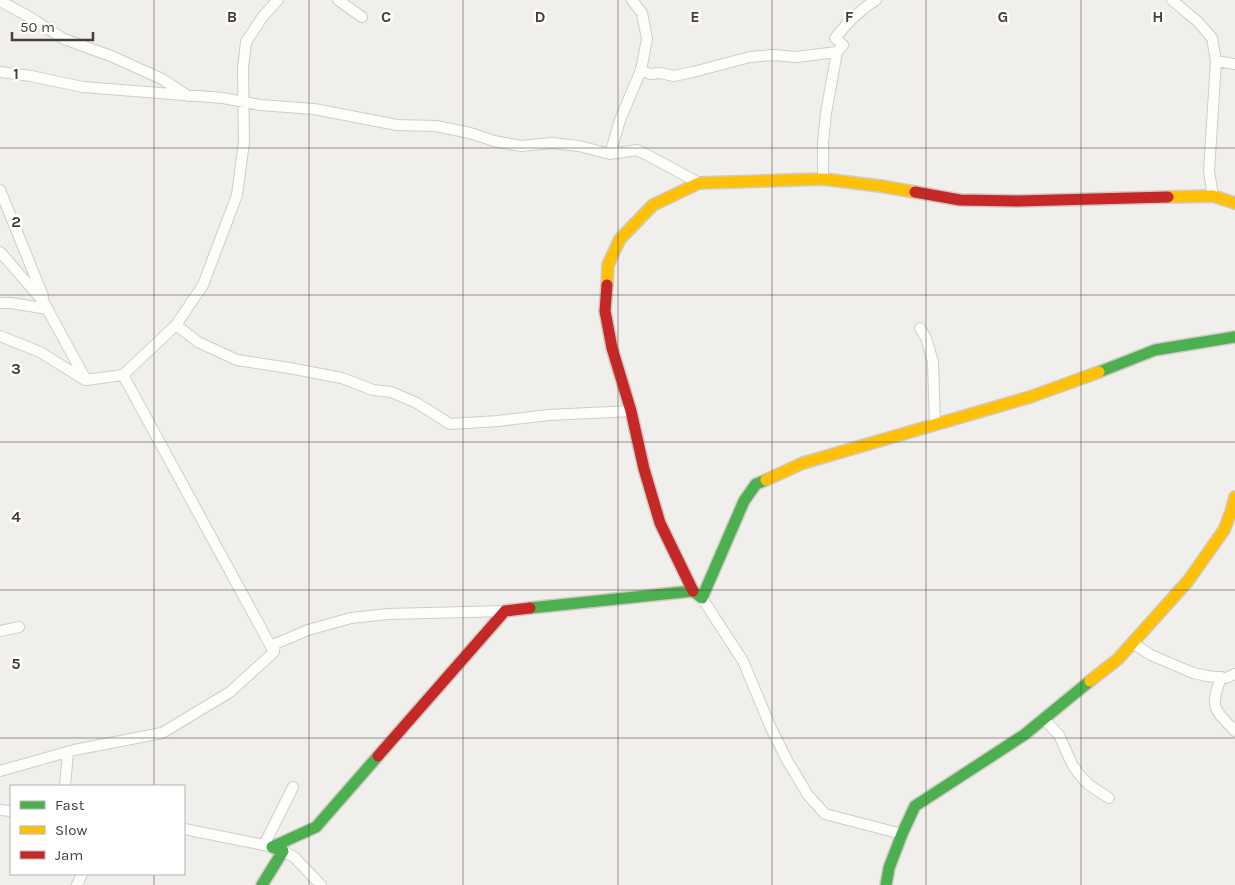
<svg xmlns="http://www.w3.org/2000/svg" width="1235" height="885" font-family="Karla,sans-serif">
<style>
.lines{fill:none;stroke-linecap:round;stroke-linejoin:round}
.street-casing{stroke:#cfcdc9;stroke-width:12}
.fast-casing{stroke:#cfcbc2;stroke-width:14}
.slow-casing{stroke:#cfcbc2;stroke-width:14}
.jam-casing{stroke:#cfcbc2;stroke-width:14}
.street{stroke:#fdfdfc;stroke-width:10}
.fast{stroke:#4caf50;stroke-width:11}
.slow{stroke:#ffc107;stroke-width:11}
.jam{stroke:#c62828;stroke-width:11}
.grid{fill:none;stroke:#464037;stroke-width:1;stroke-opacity:0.55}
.grid-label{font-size:16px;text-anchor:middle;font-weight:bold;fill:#464037;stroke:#fff;stroke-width:5;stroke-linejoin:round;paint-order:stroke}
</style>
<rect width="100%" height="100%" fill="#f1efeb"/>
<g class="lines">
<defs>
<path id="street" d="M338,0L362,17
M1172,0L1198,22L1212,38L1216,61L1209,171L1213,196
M0,1L26,15L64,39L111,56L162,79L188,96
M1216,61L1235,64
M641,70L650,74L660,73L674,76L693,72L750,57L774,55L796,57L837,52L843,45L835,38C847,23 859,10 876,0
M0,72L31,76L83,87L223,98L260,105L314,109L397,125L436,126L470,133L494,141L521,146L552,143L579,146L610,154L637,150L653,158L699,183
M610,154L620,120L641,70L647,39L642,13L632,0
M823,179V142L826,113L837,52
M0,190L43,296
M0,252L43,301L86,380L123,375L176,325L203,285L237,195L244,142L243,68L246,42L263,16L278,0
M0,303H11L48,309
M176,325L198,342L237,360L289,368L342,378L373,390L391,392L417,403L450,424L498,421L549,415L631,411
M920,328L926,338L933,362L935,425
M0,336L40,352L85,380
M123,375L274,652
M702,598L743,661L771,728L788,762L808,795L825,814L902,834
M0,631L19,627
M1132,643L1151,655L1193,673L1207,676L1226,678L1235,674
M1221,677C1210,708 1213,708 1235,731
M1044,719L1059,735L1072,764L1078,773L1089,785L1109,798
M0,771L74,750L162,733L230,692L274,652L275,644L308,630L351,618L388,614L505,611
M65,786L68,752
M0,810L11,811
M184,829L264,845L272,847
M264,845L293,787
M283,851L294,857L321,885
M77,885L82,874"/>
<path id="fast" d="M1099,372L1155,350L1235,337
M530,608L693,591L702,598L744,501L756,484L766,480
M262,885L283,851L272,847L316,827L378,756
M886,885L889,868L902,834L915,806L1024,735L1090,681"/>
<path id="slow" d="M1168,197L1213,196L1235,203
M607,285L608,265L620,239L653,205L699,183L823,179L880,186L915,192
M766,480L803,463L1030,397L1099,372
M1090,681L1118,659L1188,581L1224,530L1231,512L1235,497"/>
<path id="jam" d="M915,192L960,200L1018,201L1168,197
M607,285L605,311L612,348L631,411L644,469L660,523L693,591
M378,756L505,611L530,608"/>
</defs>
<!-- street casing -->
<use href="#street" class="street-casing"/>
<!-- fast casing -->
<use href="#fast" class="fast-casing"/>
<!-- slow casing -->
<use href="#slow" class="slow-casing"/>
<!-- jam casing -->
<use href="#jam" class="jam-casing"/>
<!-- street -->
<use href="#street" class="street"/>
<!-- fast -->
<use href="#fast" class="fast"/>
<!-- slow -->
<use href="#slow" class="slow"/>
<!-- jam -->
<use href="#jam" class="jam"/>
</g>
<!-- grid -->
<path class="grid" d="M154,0V786M309,0V885M463,0V885M618,0V885M772,0V885M926,0V885M1081,0V885M0,148H1235M0,295H1235M0,442H1235M0,590H1235M0,738H1235M154,874V885"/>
<g class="grid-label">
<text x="232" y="22">B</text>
<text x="386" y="22">C</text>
<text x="540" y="22">D</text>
<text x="695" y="22">E</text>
<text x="849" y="22">F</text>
<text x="1003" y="22">G</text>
<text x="1158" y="22">H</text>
<text x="16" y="79">1</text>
<text x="16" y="227">2</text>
<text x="16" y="374">3</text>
<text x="16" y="522">4</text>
<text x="16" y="669">5</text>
</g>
<!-- legend -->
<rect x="10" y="785" width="175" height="90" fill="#ffffff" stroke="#b5b3af"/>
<rect x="20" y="801" width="25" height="8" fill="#4caf50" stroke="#b5b3af"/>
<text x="55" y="810" font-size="15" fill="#464037">Fast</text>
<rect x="20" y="826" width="25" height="8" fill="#ffc107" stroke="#b5b3af"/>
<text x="55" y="835" font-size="15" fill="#464037">Slow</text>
<rect x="20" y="851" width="25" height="8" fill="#c62828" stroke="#b5b3af"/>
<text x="55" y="860" font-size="15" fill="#464037">Jam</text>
<!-- scale -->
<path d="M12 32v8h81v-8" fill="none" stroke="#464037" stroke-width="2.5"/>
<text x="20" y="32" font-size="15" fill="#464037" stroke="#ffffff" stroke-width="4" paint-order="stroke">50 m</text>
</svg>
